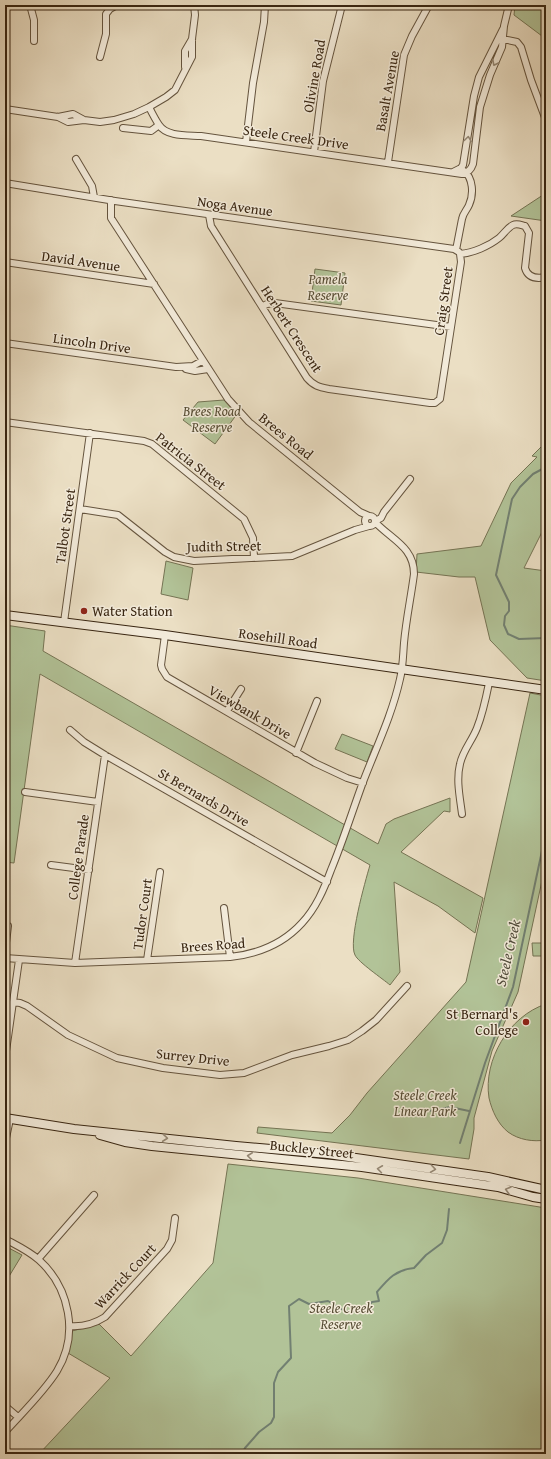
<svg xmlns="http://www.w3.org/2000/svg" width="551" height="1459" font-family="'Gentium Book Plus',serif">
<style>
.green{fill:#b2c398;stroke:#757454}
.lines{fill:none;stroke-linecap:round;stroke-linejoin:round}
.stream{stroke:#728072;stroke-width:2}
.street-casing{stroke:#65543e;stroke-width:8}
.secondary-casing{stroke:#382511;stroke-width:10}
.street{stroke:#f2ead9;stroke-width:6}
.secondary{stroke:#f2ead9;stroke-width:8}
.oneway{stroke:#958875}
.poi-dot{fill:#8f2418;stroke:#f2ead9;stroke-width:1.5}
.labels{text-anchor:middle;stroke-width:3;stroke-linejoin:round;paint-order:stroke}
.street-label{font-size:14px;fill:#382511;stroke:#f2ead9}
.park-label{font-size:14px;font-style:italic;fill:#564c33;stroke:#f2ead9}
.poi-label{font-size:14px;fill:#382511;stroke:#f2ead9;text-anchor:start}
.water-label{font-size:15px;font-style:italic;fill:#504b3a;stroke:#f2ead9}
</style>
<rect width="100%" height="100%" fill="#ebdfc4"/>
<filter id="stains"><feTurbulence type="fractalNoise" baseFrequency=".005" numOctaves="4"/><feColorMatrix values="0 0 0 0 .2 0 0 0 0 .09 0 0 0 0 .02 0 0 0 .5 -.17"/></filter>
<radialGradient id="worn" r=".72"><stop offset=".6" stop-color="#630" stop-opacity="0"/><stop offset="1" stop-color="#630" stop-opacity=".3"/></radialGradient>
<!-- green -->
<path class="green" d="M515,5H546V39L514,15Z
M546,193V221L511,216Z
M315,269L345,273L341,305L311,301Z
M224,400L237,414L215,444L183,420L198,402Z
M546,442V524L524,568L546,571V681L527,678L490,640L475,577H459L416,572L417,554L481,546L511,483L537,457L532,456Z
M166,561L193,568L188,600L161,594Z
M5,625L45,631L43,651L378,844L386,824L394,819L450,798V812L444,811L401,852L483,898L475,933L438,906L394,882L400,972L390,985C383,979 358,962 355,955C348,942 365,882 370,865L40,674L14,863L5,862Z
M530,693L546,696V862L518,992L492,1051L474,1118V1129L469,1159L257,1133L258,1127L332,1133L350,1115L367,1093L466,982Z
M342,734L373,746L367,762L335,749Z
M532,943H546V956H533Z
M546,1004V1140C533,1142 519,1140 508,1132C498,1124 492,1111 489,1098C483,1060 509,1016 546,1004Z
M228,1164L358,1178L546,1208V1454H39L110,1378L68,1353L72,1331L99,1324L131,1356L213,1263Z
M5,1246L22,1255L5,1283Z"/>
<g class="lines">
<!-- stream -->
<path class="stream" d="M546,467L533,474L520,487L512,499L496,575L509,602V611L505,616L504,625L508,634L519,639L546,638
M422,1109L432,1111L450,1107L469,1111
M460,1143L485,1063L513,987L546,832
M242,1454L245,1448L259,1432L271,1423L274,1417V1383L278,1372L291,1358L289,1306L299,1299L309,1304L328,1301L345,1311H363L372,1302L379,1301L377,1292C388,1279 395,1270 414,1268L426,1255L442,1243L447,1230L449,1209"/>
<defs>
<path id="street" d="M30,5L34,20V41
M503,39L517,42L521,47L531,80L546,120
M100,57L106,34V14L110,9L117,5
M185,67V51L192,39
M149,107C152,113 155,119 159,125C167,137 187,135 201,136L462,174C468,173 471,170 473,164L480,107L490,75L502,47L504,26L509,5
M5,109L58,117L73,114L84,120
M58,117L68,122L84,120L100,122L114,120L134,114L149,107L166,97L175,90L192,57V39L195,15L194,5
M123,128L151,131L159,125
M246,142L253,83L264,22L265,5
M314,152L323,81L342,5
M76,159L92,186L94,197
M388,162L404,55L412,36L429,5
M453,172L461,168L463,165L474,96L479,77L503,29
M5,183L115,201L454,249L459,252L460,254
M111,200V218L228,399L249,422L360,512L369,516
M209,215L211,226L307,378C314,386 319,387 329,389L430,403H435L440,399L461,262L460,254
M456,250C458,240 460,229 462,219C463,213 467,210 469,205C474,194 473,178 464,171
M460,254C473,253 489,246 499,238C504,234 507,228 513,225C517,223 521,225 525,226L529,233L525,268C528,278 537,279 546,277
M5,262L154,284
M263,306L267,304L275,303L451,327
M5,343L176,367L193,366L202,361
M186,369L195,371L208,369
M5,422L144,441L152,444L244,519L253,538L254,558
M80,509L118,515L165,552L174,557L194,561L292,556L355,530L369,526
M365 521a5 5 0 1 1 10 0a5 5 0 1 1-10 0Z
M375,521L381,518L384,512L410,479
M64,622L90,433
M165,635L161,665L162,669L167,677L315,763L347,778L363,783
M227,711L241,689
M70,730L84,742L105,755L327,882
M296,753L317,701
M25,792L98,802
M462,814C460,798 456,780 460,764C463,750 472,741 477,728C483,713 486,698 489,683
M51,865L89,870
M224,908L230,957
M5,951L8,926
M5,958L75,963L230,957C258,954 283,944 302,923C316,908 324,889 331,870C343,841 352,812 363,782C376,748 392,715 400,679C403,667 403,655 404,643C406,620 411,597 414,574C414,547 392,540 375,522
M147,960L160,872
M75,963L105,755
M13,1002L20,1003L27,1006L68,1035L117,1058L163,1068L220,1075L244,1073L292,1055L329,1046L348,1040L362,1031L376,1020L407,986
M5,1058L19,960
M5,1143L10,1119
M5,1239C16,1245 29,1251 39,1260C70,1288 79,1335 57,1371C44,1392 22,1413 5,1432
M38,1259L94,1195
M70,1326C83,1327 94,1324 105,1317L167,1249L172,1240L175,1218
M5,1406L18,1417"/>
<path id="secondary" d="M5,615L165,635L546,690
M5,1118L74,1129L236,1146L328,1154L488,1177L546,1190
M100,1135L125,1142L152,1146L362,1167L498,1187L533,1197L546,1199"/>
</defs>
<!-- street casing -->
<use href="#street" class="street-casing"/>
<!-- secondary casing -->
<use href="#secondary" class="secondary-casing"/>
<!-- street -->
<use href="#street" class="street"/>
<!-- secondary -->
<use href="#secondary" class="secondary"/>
</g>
<!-- one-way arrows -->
<defs><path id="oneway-chevron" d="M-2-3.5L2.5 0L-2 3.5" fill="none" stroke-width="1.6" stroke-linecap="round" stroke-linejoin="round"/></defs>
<g class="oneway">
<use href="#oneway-chevron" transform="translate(495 63) rotate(117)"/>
<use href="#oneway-chevron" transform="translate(468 139) rotate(-82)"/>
<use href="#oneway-chevron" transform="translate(165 1138) rotate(6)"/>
<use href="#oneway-chevron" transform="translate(250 1156) rotate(-174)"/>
<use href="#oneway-chevron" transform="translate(380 1169) rotate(-172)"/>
<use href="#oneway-chevron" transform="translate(433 1169) rotate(8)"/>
<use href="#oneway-chevron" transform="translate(508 1190) rotate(-165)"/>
</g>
<!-- markers -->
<g class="poi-dot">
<circle cx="84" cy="611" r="4"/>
<circle cx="526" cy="1022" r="4"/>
</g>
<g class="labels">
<!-- street labels -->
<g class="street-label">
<text transform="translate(314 76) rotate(-80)" y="5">Olivine Road</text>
<text transform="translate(387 91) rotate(-80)" y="5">Basalt Avenue</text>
<text transform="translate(296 137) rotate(8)" y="5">Steele Creek Drive</text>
<text transform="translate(235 206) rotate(8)" y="5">Noga Avenue</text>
<text transform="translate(81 261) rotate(8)" y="5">David Avenue</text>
<text transform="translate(443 301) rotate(-82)" y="5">Craig Street</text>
<text transform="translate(292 329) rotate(57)" y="5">Herbert Crescent</text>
<text transform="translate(92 343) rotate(8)" y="5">Lincoln Drive</text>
<text transform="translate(286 436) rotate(39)" y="5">Brees Road</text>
<text transform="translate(191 461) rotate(38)" y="5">Patricia Street</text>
<text transform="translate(65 526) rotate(-82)" y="5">Talbot Street</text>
<text transform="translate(224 546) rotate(-1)" y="5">Judith Street</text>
<text transform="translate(278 638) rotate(8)" y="5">Rosehill Road</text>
<text transform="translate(250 712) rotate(30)" y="5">Viewbank Drive</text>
<text transform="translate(204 797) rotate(30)" y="5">St Bernards Drive</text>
<text transform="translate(78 857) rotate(-82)" y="5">College Parade</text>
<text transform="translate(142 914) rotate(-82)" y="5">Tudor Court</text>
<text transform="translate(213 945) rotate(-4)" y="5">Brees Road</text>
<text transform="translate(193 1057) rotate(6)" y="5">Surrey Drive</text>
<text transform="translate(312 1149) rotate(6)" y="5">Buckley Street</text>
<text transform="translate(125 1276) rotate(-47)" y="5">Warrick Court</text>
</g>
<!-- park labels -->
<g class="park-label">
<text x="328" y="284">Pamela<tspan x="328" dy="16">Reserve</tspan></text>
<text x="212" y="416">Brees Road<tspan x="212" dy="16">Reserve</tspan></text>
<text x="425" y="1100">Steele Creek<tspan x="425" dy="16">Linear Park</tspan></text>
<text x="341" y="1313">Steele Creek<tspan x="341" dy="16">Reserve</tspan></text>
</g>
<!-- poi labels -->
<g class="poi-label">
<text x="92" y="616">Water Station</text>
<text x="518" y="1019" text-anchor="end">St Bernard's<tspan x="518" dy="16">College</tspan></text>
</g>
<!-- water labels -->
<g class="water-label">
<text transform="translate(508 953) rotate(-77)" y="5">Steele Creek</text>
</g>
</g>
<!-- margin -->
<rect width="551" height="1459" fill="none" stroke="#ebdfc4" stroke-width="20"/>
<rect x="6" y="6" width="539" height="1447" fill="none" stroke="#382511" stroke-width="2"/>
<rect x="10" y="10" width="531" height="1439" fill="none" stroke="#382511"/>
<rect width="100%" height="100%" filter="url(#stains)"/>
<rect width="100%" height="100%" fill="url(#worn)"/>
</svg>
